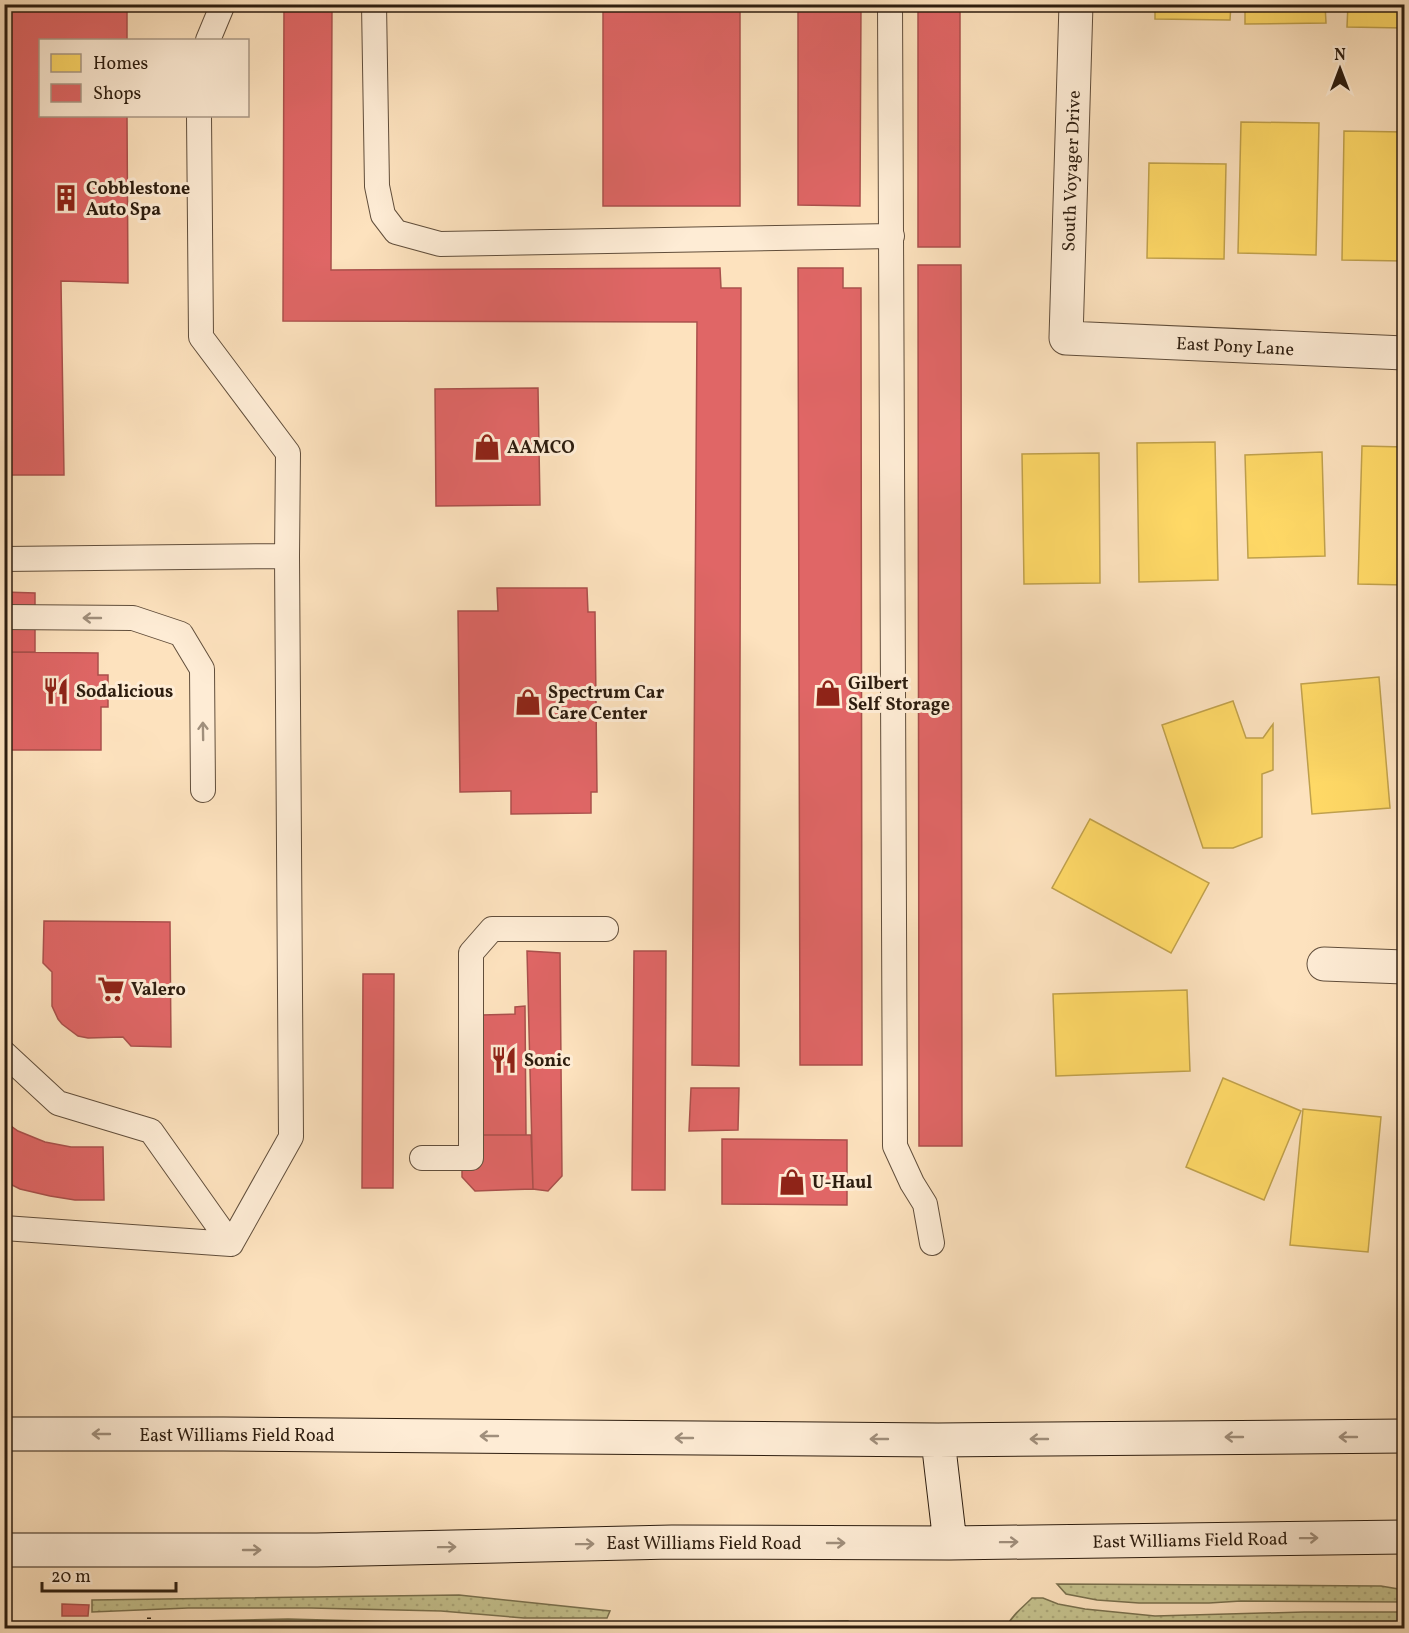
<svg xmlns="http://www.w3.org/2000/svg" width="1409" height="1633" font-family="Vollkorn,serif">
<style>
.grass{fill:url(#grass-dots);stroke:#79704e;stroke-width:1.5}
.homes{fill:#ffd966;stroke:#c0a14c;stroke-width:1.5}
.shops{fill:#e06666;stroke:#aa504c;stroke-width:1.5}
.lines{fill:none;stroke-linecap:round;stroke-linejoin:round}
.service-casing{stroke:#614e3b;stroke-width:26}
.minor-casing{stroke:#614e3b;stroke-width:35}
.secondary-casing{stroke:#2d1d0f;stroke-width:35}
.path{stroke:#2d1d0f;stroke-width:4;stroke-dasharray:1.5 3;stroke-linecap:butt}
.service{stroke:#feecd5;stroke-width:24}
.minor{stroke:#feecd5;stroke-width:33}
.secondary{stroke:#feecd5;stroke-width:33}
.oneway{stroke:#a08f7c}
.labels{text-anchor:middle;stroke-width:6;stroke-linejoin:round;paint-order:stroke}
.street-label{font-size:18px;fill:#2d1d0f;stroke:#feecd5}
.poi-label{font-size:18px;font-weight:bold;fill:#2d1d0f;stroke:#feecd5;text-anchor:start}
</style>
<defs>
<pattern id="grass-dots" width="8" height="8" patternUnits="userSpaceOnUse" patternTransform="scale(1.5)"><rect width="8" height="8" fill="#c5c28e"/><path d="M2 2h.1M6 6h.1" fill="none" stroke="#aaa679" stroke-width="1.8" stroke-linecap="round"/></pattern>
</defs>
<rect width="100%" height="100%" fill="#fde2be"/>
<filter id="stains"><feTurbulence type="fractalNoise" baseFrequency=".00333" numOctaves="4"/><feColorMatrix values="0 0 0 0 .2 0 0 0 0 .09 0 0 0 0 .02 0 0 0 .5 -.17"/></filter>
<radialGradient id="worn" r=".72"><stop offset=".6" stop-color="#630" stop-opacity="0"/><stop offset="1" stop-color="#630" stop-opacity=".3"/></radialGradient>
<!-- grass -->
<path class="grass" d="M1057,1584L1381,1586L1404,1590V1602L1241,1601L1209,1603H1139L1097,1600L1066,1594Z
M459,1595L610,1611L607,1618H524L441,1611L311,1608H188L92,1612V1600Z
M1032,1598H1043L1058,1604L1085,1609L1155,1616L1304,1612H1401L1404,1613V1628H1006C1010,1617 1023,1607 1032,1598Z
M288,1619L440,1623L489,1628H153V1622Z
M848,1621L858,1628H636L682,1625Z
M143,1622V1628H4L5,1624L88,1625Z"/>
<!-- homes -->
<path class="homes" d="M1155,4H1231L1230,20L1155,19Z
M1245,4H1325L1326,23L1245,24Z
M1348,4H1404V28L1347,27Z
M1241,122L1319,123L1316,255L1238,253Z
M1344,131L1404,132V261L1342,260Z
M1149,163L1226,164L1224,259L1147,258Z
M1215,442L1218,580L1139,582L1137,443Z
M1362,446L1404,447V585L1358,584Z
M1322,452L1325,556L1248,558L1245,455Z
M1099,453L1100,583L1024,584L1022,454Z
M1379,677L1390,808L1312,814L1301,684Z
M1233,701L1246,738H1263L1273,724V770L1262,774V837L1233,848H1203L1162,725Z
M1090,819L1209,883L1171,953L1052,888Z
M1187,990L1190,1071L1056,1076L1053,994Z
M1223,1078L1301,1111L1264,1200L1186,1167Z
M1303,1109L1381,1117L1368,1252L1290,1245Z"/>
<!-- shops -->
<path class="shops" d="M4,4H127V40H40V116H127L128,283L61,281L64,475H4Z
M284,4H332L331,270L720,268L721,288H741L739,1066L692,1065L697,322L283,321Z
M603,4H740V206H603Z
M798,4H861L860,206L798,205Z
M918,4H960V247H918Z
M918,265H961L962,1146H919Z
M798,268H843V288H861L862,1065H800Z
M538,388L540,505L436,506L435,389Z
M497,588H587L588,612H595L597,792H591V813L511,814V791L460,792L458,611H498Z
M4,592L35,593V652H4Z
M4,652L98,653V675H108V707H101V750H4Z
M44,921L170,922L171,1047L131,1046L123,1037L88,1038L78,1036L62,1024L58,1019L52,1006V972L43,963Z
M527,951L560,953L562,1176L548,1191L533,1189Z
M634,951H666L665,1190H632Z
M363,974H394L393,1188H362Z
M525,1006L526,1135H477L482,1015L515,1014V1007Z
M691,1088H739L738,1130L689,1131Z
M462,1106L477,1135H531L533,1189L475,1191L462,1177Z
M4,1121L18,1131L45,1142L71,1147H103L104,1200H75L50,1196L20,1189L4,1181Z
M722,1139L847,1140V1205L722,1204Z
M62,1604L89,1605L88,1616H62Z"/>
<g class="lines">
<defs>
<path id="service" d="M374,4L377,186L383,215L396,232L440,244L892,236
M890,4L895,1146L912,1183L925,1204L932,1243
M208,40L223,4
M4,559L287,556L288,453L201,337L199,116
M4,617L133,618L181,634L202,669L203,790
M4,1053L58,1103L151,1131L231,1244
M422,1158H471V953L492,929H606
M4,1228L231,1244
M231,1244L291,1137L287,556"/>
<path id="minor" d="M1076,4L1066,338L1404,353
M1324,964L1404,967"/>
<path id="secondary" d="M4,1434H223L938,1440L1404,1436
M938,1440L950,1543
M4,1550H317L672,1542L950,1543L1404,1537"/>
</defs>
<!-- service casing -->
<use href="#service" class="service-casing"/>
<!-- minor casing -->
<use href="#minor" class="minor-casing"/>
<!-- secondary casing -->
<use href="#secondary" class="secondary-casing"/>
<!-- path -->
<path class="path" d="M627,1621V1628
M149,1628V1617"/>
<!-- service -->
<use href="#service" class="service"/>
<!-- minor -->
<use href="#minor" class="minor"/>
<!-- secondary -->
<use href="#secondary" class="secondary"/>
</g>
<!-- one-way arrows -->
<defs><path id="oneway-shaft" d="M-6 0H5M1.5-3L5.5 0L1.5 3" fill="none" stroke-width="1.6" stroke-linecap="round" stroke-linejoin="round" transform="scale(1.5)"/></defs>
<g class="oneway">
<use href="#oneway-shaft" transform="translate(92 618) rotate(-180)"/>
<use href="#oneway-shaft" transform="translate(203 731) rotate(-91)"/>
<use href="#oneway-shaft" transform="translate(101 1434) rotate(180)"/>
<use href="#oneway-shaft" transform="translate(489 1436) rotate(-180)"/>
<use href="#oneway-shaft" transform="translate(1234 1437) rotate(180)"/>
<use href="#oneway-shaft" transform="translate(1348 1437) rotate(180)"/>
<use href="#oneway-shaft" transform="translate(684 1438) rotate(-180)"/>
<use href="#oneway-shaft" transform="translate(879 1439) rotate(-180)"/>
<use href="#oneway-shaft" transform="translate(1039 1439) rotate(180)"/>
<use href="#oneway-shaft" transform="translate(1309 1538) rotate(-1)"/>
<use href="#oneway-shaft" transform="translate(1009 1542) rotate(-1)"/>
<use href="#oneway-shaft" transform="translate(836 1543)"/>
<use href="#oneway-shaft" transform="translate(585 1544) rotate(-1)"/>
<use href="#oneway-shaft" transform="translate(447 1547) rotate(-1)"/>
<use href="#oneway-shaft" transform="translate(252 1550)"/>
</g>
<!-- icons -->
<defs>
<symbol id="building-bare" viewBox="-9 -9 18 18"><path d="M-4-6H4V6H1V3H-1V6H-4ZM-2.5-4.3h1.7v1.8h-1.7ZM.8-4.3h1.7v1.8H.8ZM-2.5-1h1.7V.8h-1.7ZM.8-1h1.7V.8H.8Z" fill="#8f2418" stroke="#feecd5" stroke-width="2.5" paint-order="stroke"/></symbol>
<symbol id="shop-bare" viewBox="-9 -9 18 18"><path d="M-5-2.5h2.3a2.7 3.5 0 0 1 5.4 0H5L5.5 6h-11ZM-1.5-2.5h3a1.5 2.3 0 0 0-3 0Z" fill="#8f2418" stroke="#feecd5" stroke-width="2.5" paint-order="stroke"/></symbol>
<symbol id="restaurant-bare" viewBox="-9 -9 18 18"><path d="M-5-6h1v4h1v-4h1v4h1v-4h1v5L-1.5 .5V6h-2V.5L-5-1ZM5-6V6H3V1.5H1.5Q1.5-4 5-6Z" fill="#8f2418" stroke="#feecd5" stroke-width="2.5" paint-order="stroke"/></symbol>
<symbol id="supermarket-bare" viewBox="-9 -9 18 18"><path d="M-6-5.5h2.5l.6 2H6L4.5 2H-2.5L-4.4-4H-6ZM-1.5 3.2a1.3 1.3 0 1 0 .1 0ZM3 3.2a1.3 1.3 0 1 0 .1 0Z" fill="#8f2418" stroke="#feecd5" stroke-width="2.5" paint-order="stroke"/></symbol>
</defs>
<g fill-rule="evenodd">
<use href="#building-bare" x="47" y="179" width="38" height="38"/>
<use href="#shop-bare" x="468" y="428" width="38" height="38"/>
<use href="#restaurant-bare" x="37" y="672" width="38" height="38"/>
<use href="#shop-bare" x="809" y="674" width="38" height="38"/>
<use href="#shop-bare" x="509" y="683" width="38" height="38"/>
<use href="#supermarket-bare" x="92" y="970" width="38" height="38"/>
<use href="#restaurant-bare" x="485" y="1041" width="38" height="38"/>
<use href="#shop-bare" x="773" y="1163" width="38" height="38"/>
</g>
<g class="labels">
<!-- street labels -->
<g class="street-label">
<text transform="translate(1071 171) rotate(-88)" y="6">South Voyager Drive</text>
<text transform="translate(1235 346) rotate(3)" y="6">East Pony Lane</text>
<text x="237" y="1441">East Williams Field Road</text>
<text transform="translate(1190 1540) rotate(-1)" y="6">East Williams Field Road</text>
<text x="704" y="1549">East Williams Field Road</text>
</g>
<!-- poi labels -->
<g class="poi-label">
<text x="86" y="194">Cobblestone<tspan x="86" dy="21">Auto Spa</tspan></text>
<text x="507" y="453">AAMCO</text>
<text x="848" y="689">Gilbert<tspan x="848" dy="21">Self Storage</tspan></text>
<text x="76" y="697">Sodalicious</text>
<text x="548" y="698">Spectrum Car<tspan x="548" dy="21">Care Center</tspan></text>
<text x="131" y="995">Valero</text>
<text x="524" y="1066">Sonic</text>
<text x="812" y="1188">U-Haul</text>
</g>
</g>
<!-- margin -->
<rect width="1409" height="1633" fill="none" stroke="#fde2be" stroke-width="24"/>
<rect x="6" y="6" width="1397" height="1621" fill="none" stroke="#2d1d0f" stroke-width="3"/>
<rect x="12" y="12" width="1385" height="1609" fill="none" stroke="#2d1d0f" stroke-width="1.5"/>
<!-- legend -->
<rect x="39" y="39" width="210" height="78" fill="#feecd5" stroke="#aa9986" stroke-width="1.5"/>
<rect x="51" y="54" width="30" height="18" fill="#ffd966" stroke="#aa9986" stroke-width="1.5"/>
<text x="93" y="69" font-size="18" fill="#2d1d0f">Homes</text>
<rect x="51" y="84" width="30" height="18" fill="#e06666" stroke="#aa9986" stroke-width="1.5"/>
<text x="93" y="99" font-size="18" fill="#2d1d0f">Shops</text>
<!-- north arrow -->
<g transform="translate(1340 69)" stroke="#feecd5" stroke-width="4.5" paint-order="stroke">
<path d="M0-4.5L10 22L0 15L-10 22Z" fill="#2d1d0f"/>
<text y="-9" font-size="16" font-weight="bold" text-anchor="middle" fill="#2d1d0f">N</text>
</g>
<!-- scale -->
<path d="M42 1582v9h134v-9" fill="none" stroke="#2d1d0f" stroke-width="3"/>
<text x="51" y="1582" font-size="18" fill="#2d1d0f" stroke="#feecd5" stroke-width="4.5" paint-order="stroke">20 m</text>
<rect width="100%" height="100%" filter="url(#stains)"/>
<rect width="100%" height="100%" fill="url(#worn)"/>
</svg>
